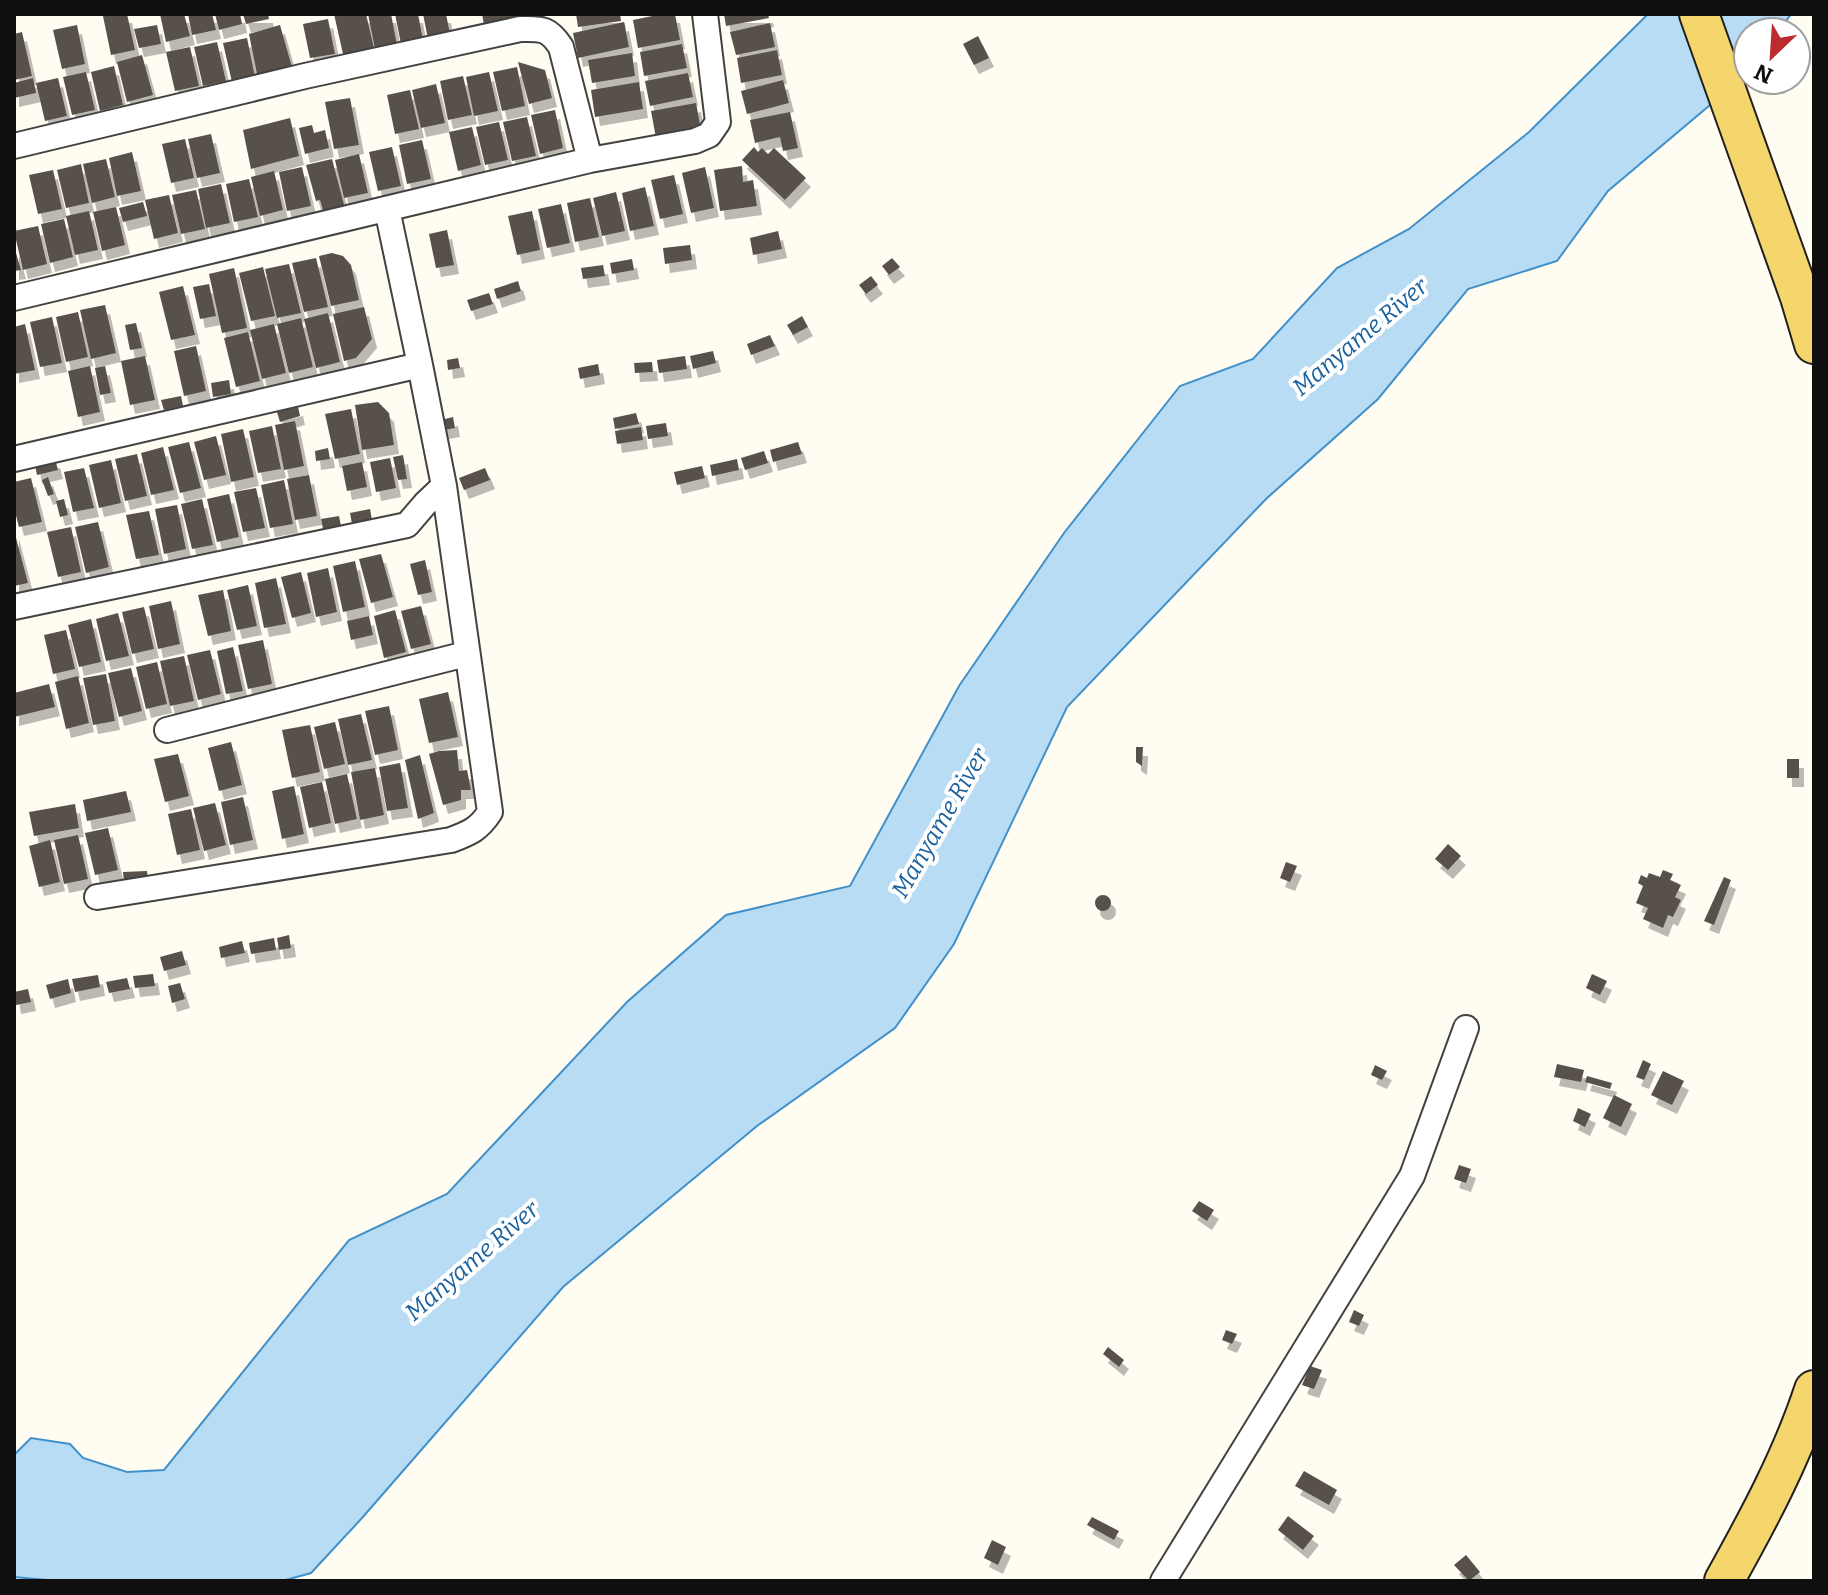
<svg xmlns="http://www.w3.org/2000/svg" width="1828" height="1595" font-family="Bitter,serif">
<style>
.water{fill:#b8dcf4;stroke:#4190c9;stroke-width:2}
.building{fill:#58514c;filter:url(#shadow)}
.lines{fill:none;stroke-linecap:round;stroke-linejoin:round}
.minor-casing{stroke:#424242;stroke-width:28}
.primary-casing{stroke:#202020;stroke-width:42}
.minor{stroke:#fff;stroke-width:24}
.primary{stroke:#f4d66c;stroke-width:38}
.labels{text-anchor:middle;stroke-width:8;stroke-linejoin:round;paint-order:stroke}
.water-label{font-size:24px;font-style:italic;fill:#1b629e;stroke:#fff}
</style>
<defs>
<filter id="shadow"><feDropShadow dx="5" dy="9" stdDeviation="0" flood-color="#0004"/></filter>
</defs>
<rect width="100%" height="100%" fill="#fffcf2"/>
<!-- water -->
<path class="water" d="M1648,14H1791L1778,32H1748V73L1608,191L1557,261L1468,289L1378,399L1266,499L1067,707L954,944L895,1028L757,1126L563,1287L362,1518L311,1573L282,1581H59L14,1577V1455L31,1438L70,1444L83,1458L127,1472L164,1470L349,1240L447,1194L627,1002L726,915L850,886L959,686L1064,533L1180,386L1253,359L1337,268L1409,229L1529,132Z"/>
<!-- building -->
<path class="building" d="M112,14H127L135,50L111,55L103,16Z
M160,14H184L190,36L166,42Z
M188,14H212L216,30L192,35Z
M215,14H240L242,24L219,30Z
M243,14H268L269,19L246,24Z
M334,14H366L374,48L343,54Z
M368,14H391L397,45L375,49Z
M395,14H418L423,40L401,44Z
M423,14H446L450,34L428,39Z
M482,14H522L515,28L486,35Z
M576,14H620L621,21L578,27Z
M662,14H675L680,40L638,48L633,20Z
M724,14H768L769,18L726,26Z
M328,19L335,54L310,58L303,24Z
M624,22L629,47L578,58L573,33Z
M770,23L775,47L736,55L730,32Z
M77,25L85,64L62,69L53,30Z
M157,25L161,44L139,48L134,29Z
M280,25L294,74L259,84L249,34Z
M22,32L32,76L14,80V34Z
M978,36L989,58L974,65L963,44Z
M247,38L255,77L232,82L223,43Z
M217,42L226,81L203,86L194,47Z
M682,44L687,68L644,76L640,52Z
M190,47L199,86L175,91L166,52Z
M777,50L782,75L741,83L737,58Z
M632,53L635,76L592,83L588,60Z
M142,55L153,95L127,102L117,62Z
M518,62L545,70L552,98L529,104Z
M114,66L123,105L100,111L91,72Z
M517,67L525,106L502,111L493,72Z
M86,72L95,110L72,115L63,77Z
M489,72L498,111L474,116L466,77Z
M688,73L693,97L650,106L645,81Z
M463,76L472,115L448,120L440,81Z
M33,78L36,93L14,98V83Z
M58,78L67,116L45,121L36,83Z
M783,80L789,103L747,114L741,91Z
M639,82L643,109L595,117L591,90Z
M436,84L445,123L421,128L412,90Z
M410,90L419,129L395,134L387,95Z
M350,98L359,145L334,149L325,102Z
M696,103L701,130L656,138L651,111Z
M555,110L563,148L540,154L531,115Z
M790,112L798,148L783,151L780,137L755,143L750,120Z
M527,117L536,156L512,161L503,122Z
M290,118L299,156L251,169L243,130Z
M499,122L508,160L485,165L476,127Z
M312,125L314,133L325,130L329,148L305,154L299,128Z
M472,127L481,165L458,171L449,132Z
M211,134L220,173L197,178L188,139Z
M185,139L194,178L171,183L162,144Z
M422,140L431,179L407,184L399,145Z
M392,147L401,186L378,191L369,152Z
M754,147L758,152L762,148L768,154L774,148L806,178L785,200L742,160Z
M132,152L141,191L117,196L109,158Z
M359,154L368,193L344,198L335,160Z
M106,159L115,197L92,203L83,164Z
M332,159L346,212L325,217L320,200L316,201L306,165Z
M81,164L89,203L66,208L57,170Z
M742,166L743,182L753,180L757,206L720,211L714,170Z
M302,167L311,206L287,211L279,172Z
M705,167L714,208L691,213L682,173Z
M53,170L62,209L38,214L29,175Z
M274,171L283,210L260,216L251,177Z
M674,175L683,214L660,219L651,180Z
M249,179L258,217L234,222L226,184Z
M221,184L230,223L206,228L198,189Z
M645,187L654,226L630,231L622,193Z
M196,190L205,229L181,234L172,195Z
M616,192L625,231L602,236L593,198Z
M169,195L178,233L154,239L145,200Z
M590,198L599,237L575,242L567,203Z
M143,202L147,216L123,222L119,208Z
M561,204L570,243L547,248L538,209Z
M116,207L125,245L102,251L93,212Z
M89,211L98,250L75,255L66,216Z
M532,211L540,250L517,255L508,216Z
M64,219L73,257L50,263L41,224Z
M38,226L47,264L23,270L14,231Z
M447,230L454,265L436,268L429,234Z
M778,231L782,249L753,255L750,238Z
M690,245L692,260L665,264L663,248Z
M14,246L21,270L14,271Z
M332,253L343,256L351,265L359,300L331,306L319,256Z
M316,258L328,307L304,312L292,263Z
M892,258L900,267L889,275L882,266Z
M632,259L634,270L612,274L610,263Z
M289,264L301,313L277,318L265,269Z
M603,265L605,276L583,279L581,268Z
M263,267L275,316L251,321L239,273Z
M234,268L247,328L222,333L209,274Z
M871,276L878,285L866,294L859,285Z
M518,281L521,291L497,299L494,289Z
M209,284L216,316L200,319L193,287Z
M183,286L195,335L171,340L159,292Z
M489,293L493,304L471,311L467,300Z
M105,305L116,353L91,359L80,310Z
M364,307L372,339L356,358L344,361L333,314Z
M78,312L88,357L66,362L56,317Z
M328,313L340,362L316,368L304,319Z
M802,316L808,327L793,335L787,325Z
M52,317L62,363L40,367L30,322Z
M301,318L313,367L289,373L277,324Z
M136,323L142,348L130,350L125,325Z
M25,324L35,370L14,374V327Z
M274,324L286,373L262,379L250,330Z
M248,332L260,381L236,387L224,338Z
M770,335L775,346L751,355L747,344Z
M196,346L206,391L184,396L174,351Z
M713,351L716,363L693,369L690,356Z
M145,356L155,400L130,405L121,361Z
M685,356L687,369L659,373L657,360Z
M458,358L460,368L448,370L447,360Z
M652,362L653,372L635,373L634,363Z
M598,364L600,375L580,379L578,368Z
M90,366L100,412L78,417L68,371Z
M105,366L111,393L100,395L95,368Z
M229,380L231,394L213,397L211,383Z
M181,396L183,406L164,410L161,400Z
M378,402L389,413L394,445L362,450L355,405Z
M298,407L300,416L280,422L277,412Z
M351,409L360,454L335,459L325,414Z
M636,413L639,424L615,429L613,418Z
M453,417L455,428L444,430L441,420Z
M295,421L304,466L284,470L275,425Z
M666,423L668,436L648,439L646,426Z
M272,426L281,469L258,473L249,431Z
M641,427L643,440L617,444L615,431Z
M243,429L254,477L231,482L221,434Z
M216,436L226,475L204,480L194,442Z
M189,442L201,488L180,493L168,447Z
M798,442L802,454L773,462L770,450Z
M163,447L174,490L151,495L141,453Z
M328,448L330,459L316,461L315,451Z
M764,451L768,463L745,470L741,458Z
M137,454L147,496L125,501L115,459Z
M403,455L407,479L398,480L393,457Z
M390,458L396,488L376,492L370,462Z
M55,459L58,470L37,475L35,464Z
M737,459L739,470L712,476L710,465Z
M111,460L121,503L99,508L89,465Z
M362,462L367,487L347,491L342,466Z
M702,466L705,478L677,485L674,472Z
M84,468L94,508L73,512L64,472Z
M485,468L490,480L464,490L459,478Z
M309,475L317,516L295,520L287,479Z
M48,477L54,494L48,496L42,480Z
M31,478L42,522L19,527L14,508V482Z
M284,480L293,524L270,528L261,485Z
M256,488L265,528L243,532L234,492Z
M229,494L239,537L217,542L207,499Z
M64,499L68,515L60,517L56,501Z
M202,499L213,545L192,549L181,504Z
M177,505L186,549L164,554L155,509Z
M370,509L372,520L352,524L350,513Z
M149,511L159,555L136,559L126,515Z
M339,516L341,526L323,529L321,519Z
M98,522L109,567L86,573L75,527Z
M71,527L81,572L58,577L47,532Z
M14,530L28,583L14,586Z
M381,554L393,597L371,603L359,559Z
M425,560L432,592L418,595L410,564Z
M355,561L365,607L343,612L333,566Z
M328,568L337,612L316,617L307,573Z
M301,572L311,613L292,618L281,577Z
M276,578L286,624L264,628L255,583Z
M248,585L257,626L237,630L227,590Z
M223,590L231,631L208,636L198,595Z
M171,601L180,644L158,649L149,606Z
M421,606L431,644L411,649L401,611Z
M144,607L154,649L132,654L122,612Z
M395,610L406,652L384,658L374,616Z
M118,613L129,656L106,661L96,619Z
M369,616L373,635L351,640L347,621Z
M91,619L101,662L79,667L68,625Z
M66,630L75,669L53,674L44,635Z
M263,640L272,684L248,689L238,645Z
M233,647L243,691L226,694L217,651Z
M210,650L221,694L198,700L187,655Z
M184,656L194,701L170,706L160,661Z
M157,662L167,704L146,709L136,667Z
M131,668L142,711L119,717L108,673Z
M106,674L115,721L93,725L83,678Z
M78,676L89,723L66,729L55,682Z
M49,684L55,707L14,717V693Z
M448,692L458,737L429,743L419,699Z
M389,706L398,750L375,755L365,711Z
M361,714L372,760L348,765L338,719Z
M335,722L345,764L324,769L314,727Z
M310,725L320,772L292,778L282,730Z
M231,742L242,785L219,791L208,748Z
M1136,747H1143L1142,766L1136,762Z
M457,750L459,771L467,770L471,790H461V800L443,805L429,754L439,751Z
M178,754L189,796L165,802L154,759Z
M420,755L434,813L418,819L405,760Z
M1787,759H1799V778H1787Z
M400,763L408,808L387,811L379,767Z
M375,768L384,815L360,820L351,772Z
M347,774L357,819L335,824L325,779Z
M322,782L331,823L309,828L300,787Z
M294,786L304,834L282,839L272,791Z
M126,791L131,812L87,821L83,800Z
M243,797L253,840L230,845L221,802Z
M215,803L226,845L204,851L193,808Z
M75,804L79,828L34,836L29,812Z
M191,809L200,850L177,855L168,814Z
M108,828L118,870L95,875L85,833Z
M78,835L88,879L64,884L54,840Z
M50,840L60,882L39,887L29,846Z
M1448,844L1461,856L1448,870L1435,859Z
M1286,862L1297,866L1290,882L1280,878Z
M1663,870L1673,874L1670,880L1681,885L1675,897L1681,900L1673,917L1668,915L1663,928L1643,919L1648,908L1636,903L1643,886L1638,883L1641,875L1647,878L1649,873L1660,877Z
M147,871L148,880L124,882L123,872Z
M1724,877L1731,880L1714,925L1704,921Z
M1095 903a8 8 0 1 1 16 0a8 8 0 1 1-16 0Z
M289,935L291,948L279,950L277,938Z
M274,938L276,950L251,954L249,943Z
M242,941L245,953L221,958L219,947Z
M182,951L186,965L164,971L160,957Z
M153,974L155,986L135,988L133,976Z
M1592,974L1607,981L1600,995L1586,988Z
M98,975L100,987L75,992L72,979Z
M127,978L130,989L109,993L106,982Z
M68,979L71,993L50,999L46,985Z
M180,983L185,999L172,1003L168,986Z
M28,989L31,1002L16,1005L14,992Z
M1643,1060L1651,1064L1644,1080L1636,1077Z
M1557,1064L1584,1070L1581,1082L1554,1077Z
M1375,1065L1387,1071L1382,1080L1371,1075Z
M1663,1071L1684,1081L1672,1105L1651,1095Z
M1587,1076L1612,1083L1610,1089L1585,1082Z
M1614,1095L1632,1104L1621,1127L1603,1118Z
M1578,1108L1591,1114L1585,1127L1573,1121Z
M1459,1165L1471,1169L1466,1183L1454,1179Z
M1199,1201L1214,1210L1207,1221L1192,1211Z
M1354,1310L1364,1315L1359,1326L1349,1322Z
M1226,1330L1237,1334L1232,1344L1222,1340Z
M1108,1347L1124,1360L1119,1367L1103,1354Z
M1310,1366L1322,1370L1314,1389L1302,1385Z
M1304,1471L1337,1490L1329,1505L1295,1486Z
M1288,1516L1314,1536L1303,1550L1278,1530Z
M1092,1517L1119,1531L1114,1540L1087,1525Z
M992,1540L1006,1547L998,1565L984,1558Z
M1466,1555L1480,1572L1469,1581L1454,1565Z"/>
<g class="lines">
<defs>
<path id="minor" d="M14,146L305,76L520,29C541,29 548,27 561,47L590,160
M14,298L590,160L695,141L709,135L718,122L705,14
M14,459L420,365
M14,607L407,525L425,504L444,486
M167,730L466,654
M97,897L451,840C470,833 479,829 490,812L444,486L420,365L387,209
M1163,1581L1412,1176L1466,1028"/>
<path id="primary" d="M1699,14L1800,297L1814,344
M1724,1581C1758,1520 1792,1457 1814,1390"/>
</defs>
<!-- minor casing -->
<use href="#minor" class="minor-casing"/>
<!-- primary casing -->
<use href="#primary" class="primary-casing"/>
<!-- minor -->
<use href="#minor" class="minor"/>
<!-- primary -->
<use href="#primary" class="primary"/>
</g>
<g class="labels">
<!-- water labels -->
<g class="water-label">
<text transform="translate(1360 337) rotate(-40)" y="8">Manyame River</text>
<text transform="translate(940 823) rotate(-60)" y="8">Manyame River</text>
<text transform="translate(472 1261) rotate(-41)" y="8">Manyame River</text>
</g>
</g>
<!-- border -->
<rect width="1828" height="1595" fill="none" stroke="#0f0f0f" stroke-width="32"/>
<!-- north arrow -->
<g transform="translate(1772 56) rotate(205)"><circle r="38" fill="#ffffff" stroke="#9f9f9f" stroke-width="2"/>
<path d="M0-6L14 30L0 20L-14 30Z" fill="#bc2b2e"/>
<text y="-12" font-size="22" font-weight="bold" text-anchor="middle" fill="#0f0f0f">N</text>
</g>
</svg>
